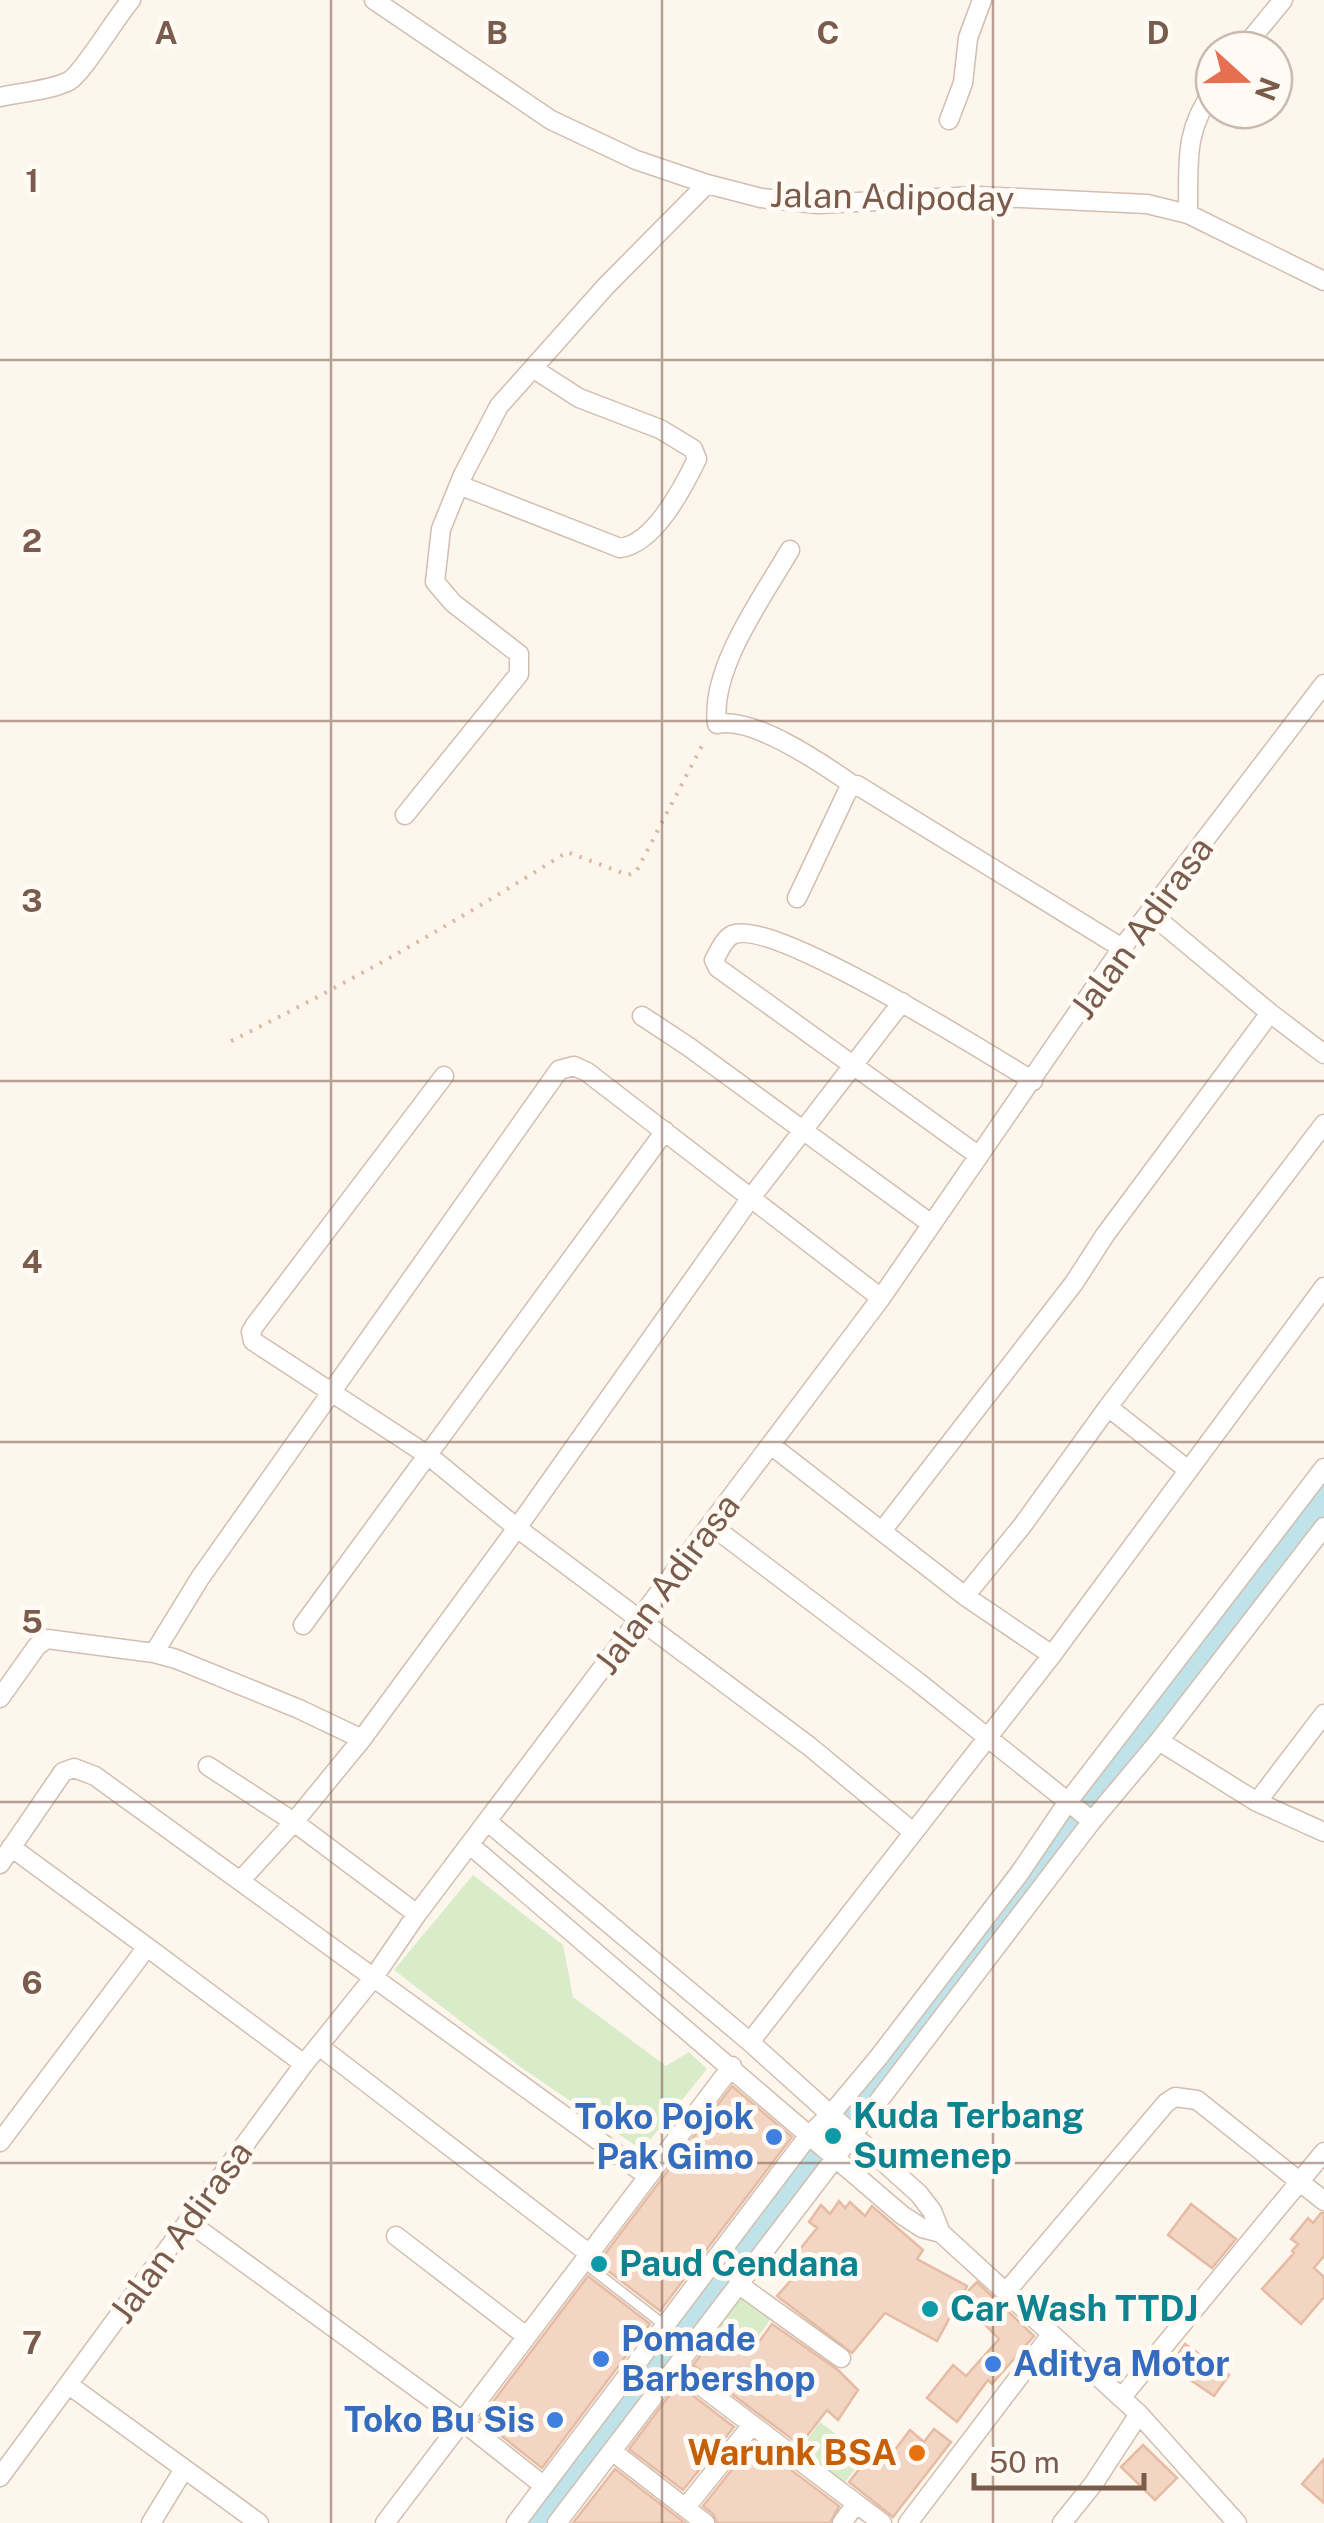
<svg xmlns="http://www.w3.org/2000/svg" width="1324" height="2523" font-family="'Public Sans',sans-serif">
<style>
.green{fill:#d8ecc9}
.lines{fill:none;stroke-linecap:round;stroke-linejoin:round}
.river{stroke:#bfe3e8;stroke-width:40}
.building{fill:#f3d5c3;stroke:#e6bba3;stroke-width:2.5}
.lane-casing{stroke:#d1beb0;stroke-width:12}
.street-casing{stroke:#d1beb0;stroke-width:21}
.path{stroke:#d9b8a5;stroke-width:4;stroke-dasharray:2.5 8;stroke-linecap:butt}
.lane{stroke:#fff;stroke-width:9}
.street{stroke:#fff;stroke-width:18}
.grid{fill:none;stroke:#7a5c4d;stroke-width:2.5;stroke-opacity:0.55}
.culture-dot{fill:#0f9aa8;stroke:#fffaf3;stroke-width:4}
.shop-dot{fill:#3f7fe0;stroke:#fffaf3;stroke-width:4}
.food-dot{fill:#e8710a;stroke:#fffaf3;stroke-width:4}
.labels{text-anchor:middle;stroke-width:10;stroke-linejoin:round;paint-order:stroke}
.street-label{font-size:35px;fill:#7a5c4d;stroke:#fffaf3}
.culture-label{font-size:35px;font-weight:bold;fill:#0d838f;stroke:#fffaf3;text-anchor:start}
.shop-label{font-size:35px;font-weight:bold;fill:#366cbe;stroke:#fffaf3;text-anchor:end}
.food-label{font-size:35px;font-weight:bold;fill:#c56008;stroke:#fffaf3;text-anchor:end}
.grid-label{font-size:32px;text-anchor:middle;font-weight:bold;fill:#7a5c4d;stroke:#fffaf3;stroke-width:10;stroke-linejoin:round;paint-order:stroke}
</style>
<rect width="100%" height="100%" fill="#fdf6ec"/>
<!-- green -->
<path class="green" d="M473,1875L563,1945L573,1997L666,2066L689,2052L707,2069L642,2150L519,2066L394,1970Z
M742,2294L773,2316L748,2351L717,2326Z
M820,2422L865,2456L843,2485L798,2452Z"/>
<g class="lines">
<!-- river -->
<path class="river" d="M848,2114L1089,1797L1324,1497
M541,2523L814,2155"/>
</g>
<!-- building -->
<path class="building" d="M732,2086L792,2137L660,2311L598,2263Z
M839,2201L845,2208L850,2202L865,2216L872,2206L923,2250L917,2259L967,2286L961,2298L977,2282L1034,2336L992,2384L988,2380L957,2422L927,2398L953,2365L966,2376L999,2339L960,2299L937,2341L885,2313L852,2353L777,2296L794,2277L784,2269L817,2228L809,2222L821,2205L830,2214Z
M1191,2204L1236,2239L1212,2268L1168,2235Z
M1321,2213H1324V2256L1314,2268L1324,2277V2297L1301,2324L1262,2289L1294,2253L1292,2251L1298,2244L1291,2239L1308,2218L1313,2223Z
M588,2276L650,2324L542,2468L480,2419Z
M772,2324L838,2370L858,2390L838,2420L827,2410L800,2445L693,2365L721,2329L750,2354Z
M1185,2344L1229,2375L1214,2396L1170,2366Z
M678,2384L734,2427L683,2490L629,2449Z
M934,2429L951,2442L893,2517L849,2482L881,2441L894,2451L910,2430L924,2442Z
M754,2442L839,2506L830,2523H717L713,2514L703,2506Z
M1143,2445L1177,2478L1155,2500L1121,2467Z
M1324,2459V2503L1302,2484Z
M615,2469L685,2523H573Z"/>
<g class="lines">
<defs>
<path id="lane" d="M583,2262L663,2324"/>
<path id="street" d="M374,0L551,120L636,160L707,184L761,198L818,204L977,196L1147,204L1188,214L1324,281
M1242,50L1283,0
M0,97C21,92 49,91 69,81C83,73 116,17 131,0
M949,120L963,83L968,38L982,0
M1188,214C1189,163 1183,133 1214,89
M459,485L620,548C654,544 683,488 697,459L693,449L660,429L579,398L534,369
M790,550C763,597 710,668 717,724C753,716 823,764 853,785
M405,815L519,674V654L453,603L435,582L441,529L463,475L499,406L606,286L707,184
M797,898L849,788L857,785L1122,948
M1150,913L1270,1013L1324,1054
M642,1016L689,1047L930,1223
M444,1076L255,1325L251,1332L253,1341L429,1456L517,1528L809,1746L913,1832
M979,1156L718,968L714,960C719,952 723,940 732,935C772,917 990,1055 1033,1081
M1108,1407L1188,1470
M772,1446L965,1596L1052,1655
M712,1526L918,1682L1092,1821
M882,1531L1074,1283L1105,1235L1270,1013
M965,1596L1022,1526L1108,1407L1324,1124
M303,1625L665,1131
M154,1653L200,1578L559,1070L574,1066L587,1072L881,1298
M0,1698L37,1646L47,1639L154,1653L176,1659L299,1709L362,1739
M1159,1741L1257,1802L1324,1832
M208,1766L294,1822L417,1914
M1257,1802L1324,1714
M488,1822L750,2042L919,2194L932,2211L941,2233L1139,2414L1237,2523
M470,1845L902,2215L922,2228L941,2233
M11,1847L147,1947
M0,1864L63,1772L74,1768L95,1776L240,1881
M750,2042L1052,1655L1324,1287
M319,2046L587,2252
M0,2142L147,1947L304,2064
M646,2175L240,1881L294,1822L362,1739L517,1528L750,1199L902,1002
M190,2223L462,2421L544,2486
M396,2236L526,2336
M738,2284L841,2358
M1006,2292L1166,2103L1175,2097L1197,2100L1324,2201
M676,2367L882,2523
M69,2385L259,2523
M1121,2398L1324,2152
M612,2451L705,2523
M0,2477L304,2064L374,1977L417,1914L881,1298L1122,948L1324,684
M686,2507L752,2425
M151,2523L184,2469
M385,2523L732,2066
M516,2523L809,2135L831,2114L878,2058L1019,1874L1067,1803L1324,1468
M557,2523L1092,1821L1159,1741L1324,1527
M842,2523L855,2505
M908,2523L1050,2336
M1062,2523L1094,2483L1139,2414"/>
</defs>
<!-- lane casing -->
<use href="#lane" class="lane-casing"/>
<!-- street casing -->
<use href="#street" class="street-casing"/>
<!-- path -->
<path class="path" d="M231,1041C347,984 458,921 567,852L628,875L636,872L705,740"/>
<!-- lane -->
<use href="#lane" class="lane"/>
<!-- street -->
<use href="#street" class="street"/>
</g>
<!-- grid -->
<path class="grid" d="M331,0V2523M662,0V2523M993,0V2523M0,360H1324M0,721H1324M0,1081H1324M0,1442H1324M0,1802H1324M0,2163H1324"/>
<!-- markers -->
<g class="culture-dot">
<circle cx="833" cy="2136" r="10"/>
<circle cx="599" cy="2264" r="10"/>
<circle cx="930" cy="2309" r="10"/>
</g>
<g class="shop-dot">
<circle cx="774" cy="2137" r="10"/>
<circle cx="601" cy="2359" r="10"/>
<circle cx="993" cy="2364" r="10"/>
<circle cx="555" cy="2420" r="10"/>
</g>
<circle class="food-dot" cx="917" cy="2453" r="10"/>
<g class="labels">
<!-- street labels -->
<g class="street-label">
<text transform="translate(892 197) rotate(1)" y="12">Jalan Adipoday</text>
<text transform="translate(1142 928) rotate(-54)" y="12">Jalan Adirasa</text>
<text transform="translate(667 1584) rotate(-53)" y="12">Jalan Adirasa</text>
<text transform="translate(181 2232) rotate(-54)" y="12">Jalan Adirasa</text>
</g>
<!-- culture labels -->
<g class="culture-label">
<text x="853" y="2128">Kuda Terbang<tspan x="853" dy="40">Sumenep</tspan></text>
<text x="619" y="2276">Paud Cendana</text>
<text x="950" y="2321">Car Wash TTDJ</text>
</g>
<!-- shop labels -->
<g class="shop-label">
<text x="754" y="2129">Toko Pojok<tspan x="754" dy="40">Pak Gimo</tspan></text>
<text x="621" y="2351" text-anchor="start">Pomade<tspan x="621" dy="40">Barbershop</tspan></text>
<text x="1013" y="2376" text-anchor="start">Aditya Motor</text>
<text x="535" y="2432">Toko Bu Sis</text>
</g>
<!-- food labels -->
<g class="food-label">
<text x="897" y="2465">Warunk BSA</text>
</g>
</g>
<g class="grid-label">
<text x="166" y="44">A</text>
<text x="497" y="44">B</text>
<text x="828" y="44">C</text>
<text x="1158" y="44">D</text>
<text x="32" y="192">1</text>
<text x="32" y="552">2</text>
<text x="32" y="912">3</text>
<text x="32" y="1273">4</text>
<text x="32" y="1633">5</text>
<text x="32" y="1994">6</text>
<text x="32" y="2354">7</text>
</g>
<!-- north arrow -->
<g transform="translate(1244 80) rotate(111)"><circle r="48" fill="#fffaf3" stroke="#cabbb1" stroke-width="2.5"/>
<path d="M0-8L18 38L0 25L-18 38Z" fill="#e76f51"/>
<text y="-15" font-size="28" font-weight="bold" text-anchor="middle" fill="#7a5c4d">N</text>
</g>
<!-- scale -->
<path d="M974 2473v15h170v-15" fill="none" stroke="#7a5c4d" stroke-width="5"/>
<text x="989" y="2473" font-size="30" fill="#7a5c4d" stroke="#fffaf3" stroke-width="8" paint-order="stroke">50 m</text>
</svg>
